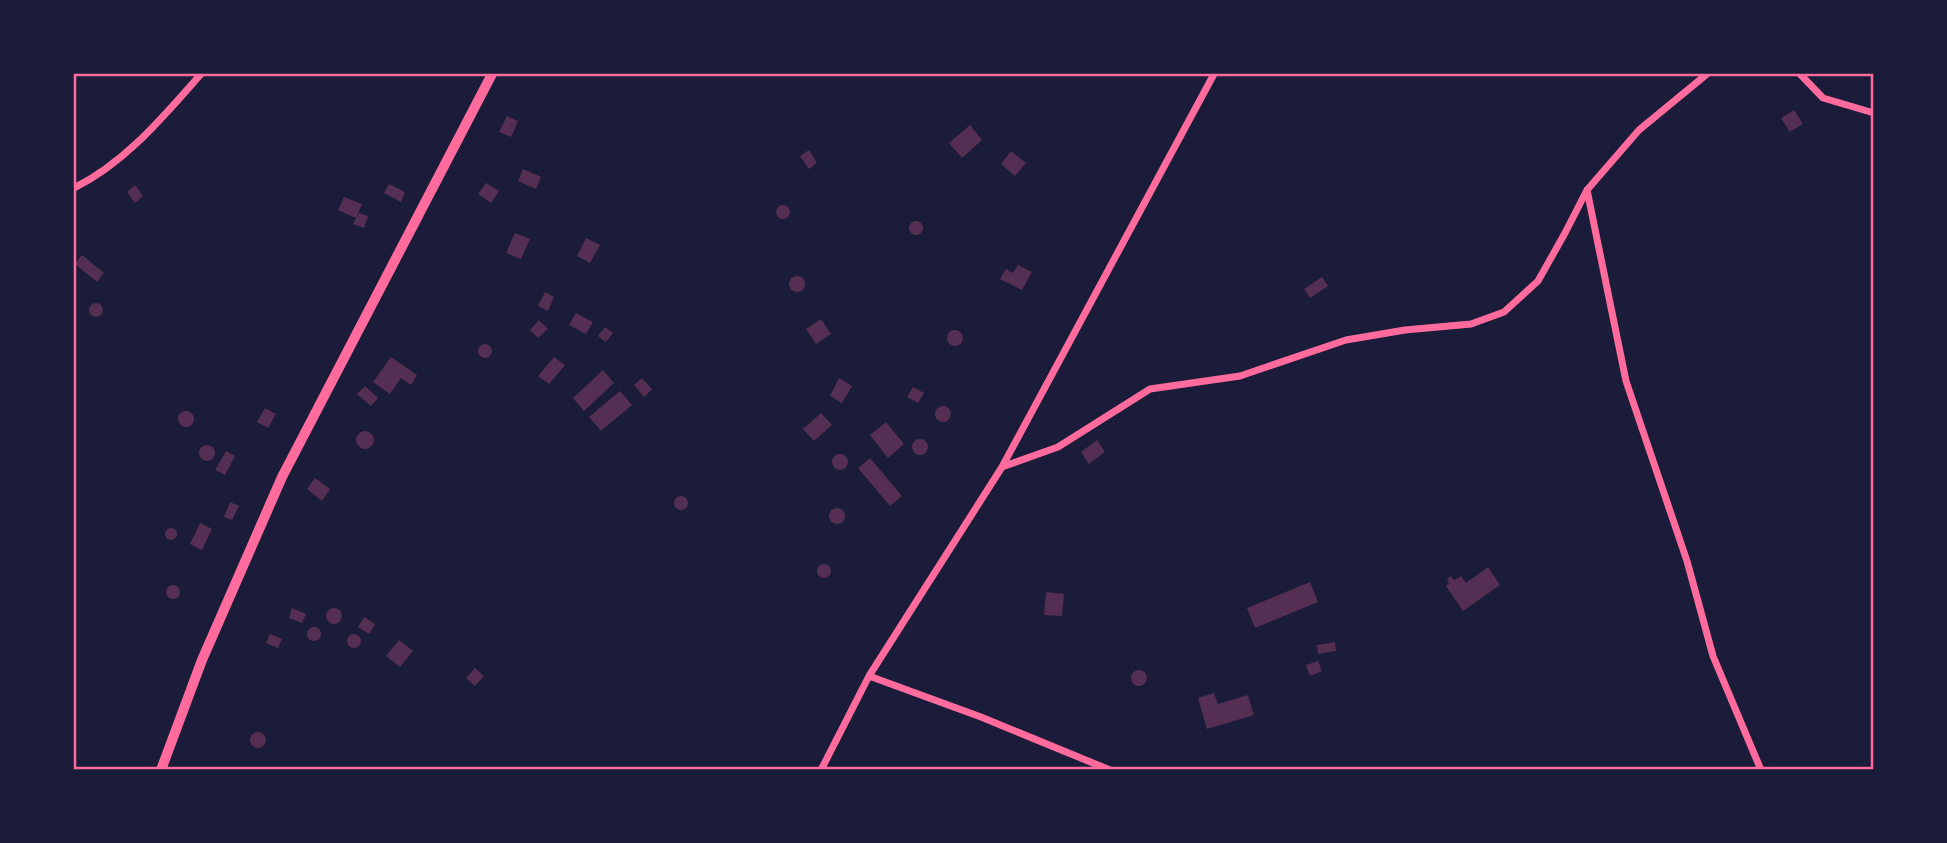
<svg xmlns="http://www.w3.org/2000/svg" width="1947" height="843" font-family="Raleway,sans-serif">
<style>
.building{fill:#542f53}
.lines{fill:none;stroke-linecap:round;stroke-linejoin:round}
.minor{stroke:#ff6b9d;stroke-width:7}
.secondary{stroke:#ff6b9d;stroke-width:10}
.neatline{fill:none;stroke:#ff6b9d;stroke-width:2.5}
</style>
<rect width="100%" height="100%" fill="#1b1b3a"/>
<!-- building -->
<path class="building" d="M1794,110L1803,124L1790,132L1781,118Z
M507,116L518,121L511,137L499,132Z
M970,125L982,140L962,158L949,143Z
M809,150L817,163L809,169L800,156Z
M1011,151L1026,163L1015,176L1001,164Z
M523,169L541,177L536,189L518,181Z
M486,183L499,191L491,203L478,194Z
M389,184L405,192L401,202L384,193Z
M135,185L143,196L135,203L127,192Z
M344,197L362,204L356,218L338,210Z
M776 212a7 7 0 1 1 14 0a7 7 0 1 1-14 0Z
M359,213L368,216L364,228L353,224Z
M909 228a7 7 0 1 1 14 0a7 7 0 1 1-14 0Z
M515,233L530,239L521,259L506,253Z
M586,238L600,245L590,263L577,256Z
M82,255L104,273L97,282L75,264Z
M1018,265L1032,272L1022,290L1000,279L1006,269L1013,273Z
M789 284a8 8 0 1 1 16 0a8 8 0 1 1-16 0Z
M1322,277L1328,286L1310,298L1304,289Z
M545,292L554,297L548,311L538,306Z
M89 310a7 7 0 1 1 14 0a7 7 0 1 1-14 0Z
M576,313L593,322L586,334L569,325Z
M821,319L831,334L816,344L806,329Z
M539,320L548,329L538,338L530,330Z
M605,327L613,333L606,342L598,336Z
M947 338a8 8 0 1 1 16 0a8 8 0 1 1-16 0Z
M478 351a7 7 0 1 1 14 0a7 7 0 1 1-14 0Z
M391,357L417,375L411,385L401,378L390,394L373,382Z
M554,357L565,365L549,384L538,376Z
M603,370L614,383L584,411L573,398Z
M642,378L652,389L644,397L634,385Z
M839,378L852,386L842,403L830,396Z
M365,386L378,398L371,406L357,394Z
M913,387L924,393L918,403L907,397Z
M620,391L632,405L601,431L589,417Z
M935 414a8 8 0 1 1 16 0a8 8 0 1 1-16 0Z
M265,408L276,414L268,428L257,422Z
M178 419a8 8 0 1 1 16 0a8 8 0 1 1-16 0Z
M821,413L832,425L814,441L803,429Z
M886,422L904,444L888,458L870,435Z
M356 440a9 9 0 1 1 18 0a9 9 0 1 1-18 0Z
M912 447a8 8 0 1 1 16 0a8 8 0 1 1-16 0Z
M1097,440L1105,452L1089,464L1081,452Z
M199 453a8 8 0 1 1 16 0a8 8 0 1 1-16 0Z
M226,451L235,456L225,475L215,470Z
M832 462a8 8 0 1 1 16 0a8 8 0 1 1-16 0Z
M870,458L902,496L890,506L858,468Z
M315,478L330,489L322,501L307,489Z
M674 503a7 7 0 1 1 14 0a7 7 0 1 1-14 0Z
M230,502L239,506L232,520L224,517Z
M829 516a8 8 0 1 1 16 0a8 8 0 1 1-16 0Z
M200,523L212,529L202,550L190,544Z
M165 534a6 6 0 1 1 12 0a6 6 0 1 1-12 0Z
M817 571a7 7 0 1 1 14 0a7 7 0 1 1-14 0Z
M1488,567L1500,585L1463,611L1446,586L1449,583L1447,579L1451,576L1454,580L1461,576L1466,583Z
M1310,582L1318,602L1255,628L1247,608Z
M166 592a7 7 0 1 1 14 0a7 7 0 1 1-14 0Z
M1046,592L1064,594L1062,616L1044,615Z
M292,608L306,614L302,623L289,618Z
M326 616a8 8 0 1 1 16 0a8 8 0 1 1-16 0Z
M364,617L375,624L369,634L358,627Z
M307 634a7 7 0 1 1 14 0a7 7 0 1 1-14 0Z
M347 641a7 7 0 1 1 14 0a7 7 0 1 1-14 0Z
M270,634L282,639L278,648L266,643Z
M399,640L413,651L400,667L386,656Z
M1335,642L1336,651L1318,654L1317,645Z
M1318,661L1322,671L1310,676L1306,665Z
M475,668L484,676L475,686L466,678Z
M1131 678a8 8 0 1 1 16 0a8 8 0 1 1-16 0Z
M1214,693L1218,704L1248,695L1254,715L1207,729L1198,698Z
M250 740a8 8 0 1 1 16 0a8 8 0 1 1-16 0Z"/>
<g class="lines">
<!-- minor -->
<path class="minor" d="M1800,74L1823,98L1874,113
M74,188C126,162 163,117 201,74
M1587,190L1626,381L1687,561L1713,656L1761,770
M1002,467L1058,447L1150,389L1240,376L1346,340L1405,330L1471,324L1504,312L1538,281L1565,233L1587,190L1639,130L1707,74
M869,676L981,717L1110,770
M821,770L869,676L1002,467L1214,74"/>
<!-- secondary -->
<path class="secondary" d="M161,770L202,660L282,477L492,74"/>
</g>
<!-- border -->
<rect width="1947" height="843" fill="none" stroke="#1b1b3a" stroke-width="150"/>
<rect x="75" y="75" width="1797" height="693" class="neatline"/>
</svg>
